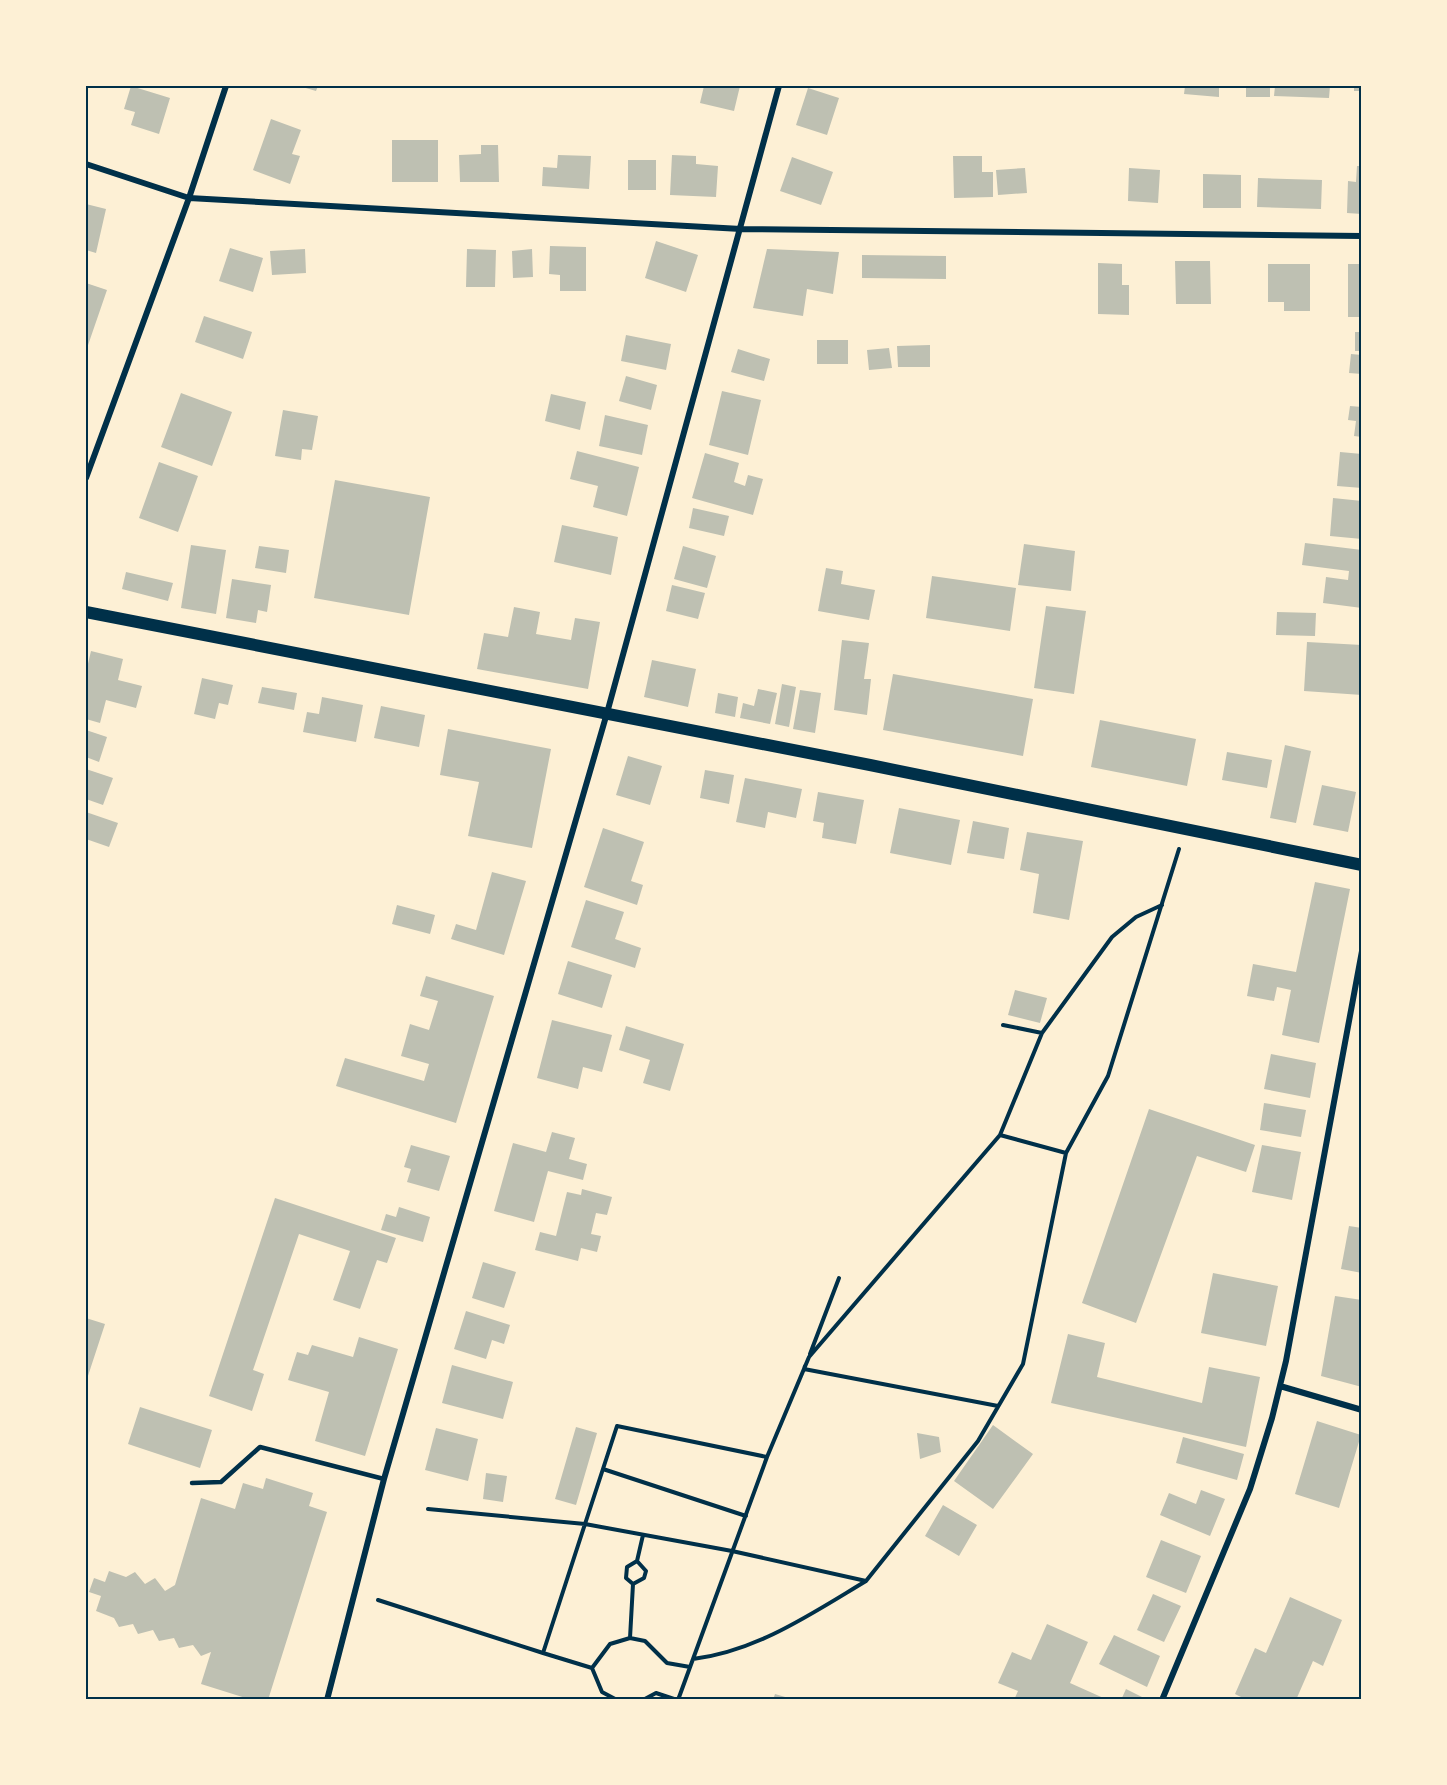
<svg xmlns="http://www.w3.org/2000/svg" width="1447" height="1785" font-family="Raleway,sans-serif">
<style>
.building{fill:#bec0b2}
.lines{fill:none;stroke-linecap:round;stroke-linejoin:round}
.path{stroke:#003049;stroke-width:4}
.service{stroke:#003049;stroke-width:4.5}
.minor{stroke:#003049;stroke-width:6}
.secondary{stroke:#003049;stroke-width:12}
.neatline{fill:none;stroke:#003049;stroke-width:2}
</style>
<rect width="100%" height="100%" fill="#fdf0d5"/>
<!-- building -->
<path class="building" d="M131,86L170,98L159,134L131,125L135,112L124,109Z
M299,86H318L316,91Z
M704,86H740L734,111L700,103Z
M1185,86H1219V97L1184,94Z
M1246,86H1270V97H1246Z
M1275,86H1330L1329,98L1274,96Z
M1354,86H1362V91H1354Z
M808,88L839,98L827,135L796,125Z
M271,119L301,130L292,154L300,156L290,184L253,170Z
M392,140H438V182H392Z
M481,145H498L499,182H460L459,155L481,154Z
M558,155L591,156L589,189L542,186L543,167L557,168Z
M672,155L696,156V164L718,166L716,197L670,195Z
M953,156H982V172H993V197L954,198Z
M792,157L833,172L821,205L780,191Z
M628,160H656V190H628Z
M1357,166H1362V214L1347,213L1348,181L1356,182Z
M1025,168L1027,193L998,195L996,170Z
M1129,168L1160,170L1158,203L1128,201Z
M1203,174L1241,175V208H1203Z
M1258,178L1322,180L1321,209L1257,207Z
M86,204L106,209L96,253L86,250Z
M656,241L698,255L686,292L645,278Z
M550,246L586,247V291H560V275L549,274Z
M230,248L263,258L253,292L219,281Z
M305,249L306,273L272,275L270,251Z
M467,249L496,250L495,287H466Z
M532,249L533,277L513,278L512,251Z
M767,249L839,252L833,294L807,289L803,316L753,308Z
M862,255L946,256V279L862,278Z
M1175,261H1210L1211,304H1176Z
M1098,263L1122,264V285H1129V315L1098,314Z
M1268,264H1310V311H1284V302H1268Z
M1348,264H1362V317H1348Z
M86,283L107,290L86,351Z
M204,316L252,332L243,359L195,342Z
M1355,332H1362V351H1355Z
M626,335L671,344L666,370L621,361Z
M817,340H848V364H817Z
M930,345V367H898L897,346Z
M889,348L892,368L869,370L867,350Z
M738,349L770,359L764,381L731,372Z
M1351,354L1362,355V374L1349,373Z
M626,376L657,385L651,410L619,401Z
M722,391L761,400L748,455L709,445Z
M181,393L232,412L212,466L161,447Z
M551,394L586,402L580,430L545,421Z
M1350,406L1362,407V437L1354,436L1356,421L1348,420Z
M283,410L318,416L312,450L302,449L301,460L275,456Z
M605,415L648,425L642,455L599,446Z
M577,451L639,467L627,516L593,507L598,486L570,479Z
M1340,452L1362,454V488L1337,486Z
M705,453L739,463L734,482L745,486L748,475L763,479L753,515L692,498Z
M159,462L198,476L178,532L139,518Z
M335,480L430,497L409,615L314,598Z
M1333,498L1362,501V539L1330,536Z
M693,508L729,516L724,536L689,528Z
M562,525L618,537L611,575L554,562Z
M1305,543L1362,550V608L1323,603L1326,577L1348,580L1349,571L1302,565Z
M1024,544L1075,551L1071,591L1018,585Z
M191,545L226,550L216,614L181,608Z
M259,546L289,550L286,573L255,568Z
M683,546L716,556L707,588L674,579Z
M826,568L843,571L841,584L875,590L869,620L818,611Z
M126,572L173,583L168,601L122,589Z
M932,576L1016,588L1010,631L926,618Z
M232,579L271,585L267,612L258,610L256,623L226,618Z
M672,585L705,593L698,619L666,611Z
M1046,606L1086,611L1074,694L1034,688Z
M514,607L540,612L536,634L571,640L575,618L600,622L588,689L477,669L484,633L508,637Z
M1277,612L1316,613L1315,636L1276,635Z
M842,640L869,643L864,679H871L867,715L834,710Z
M1307,642L1362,645V695L1304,691Z
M91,651L123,659L118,680L142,686L136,708L106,700L100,723L86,719V672Z
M652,660L696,669L688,707L644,697Z
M893,674L1033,699L1023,756L883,730Z
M202,678L233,685L228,705L219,703L215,719L194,714Z
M782,684L796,687L789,727L775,724Z
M262,687L297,693L294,710L258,703Z
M758,689L777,693L770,724L740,718L743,703L754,706Z
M800,690L821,693L815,733L793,729Z
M718,693L738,697L735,717L715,713Z
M322,697L363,705L356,742L303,732L307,712L319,714Z
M381,706L425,715L419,747L374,738Z
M1100,720L1196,739L1187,786L1091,767Z
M448,729L551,749L532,848L468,836L479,782L440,775Z
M86,730L107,737L99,762L86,757Z
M1285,745L1311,751L1296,823L1270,818Z
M1227,752L1272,760L1267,788L1222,780Z
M628,756L662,766L650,805L616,795Z
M86,769L113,778L103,805L86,799Z
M705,770L734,775L729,804L700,798Z
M745,778L802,789L796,818L768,812L765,828L736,822Z
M1322,785L1356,792L1348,832L1313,825Z
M818,792L864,800L856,844L822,838L824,823L813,821Z
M899,808L960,820L951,865L890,853Z
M86,812L118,823L109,847L86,839Z
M973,821L1009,828L1004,859L967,853Z
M603,828L644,842L631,881L643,885L637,905L584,887Z
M1027,832L1083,841L1069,920L1033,913L1039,874L1020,870Z
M492,872L526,881L504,955L451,939L456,924L476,930Z
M1315,882L1350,889L1319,1043L1282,1035L1291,990L1277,987L1274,1001L1247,996L1253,964L1296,972Z
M586,900L624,912L615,939L641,948L635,968L571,947Z
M397,905L435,915L430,934L392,924Z
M568,961L612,975L602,1008L558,994Z
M426,976L494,996L456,1123L336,1086L345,1058L424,1081L429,1064L401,1056L410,1024L429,1030L438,1001L420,996Z
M1015,990L1047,998L1040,1023L1008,1015Z
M552,1020L612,1035L602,1072L583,1067L578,1089L537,1078Z
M626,1026L684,1044L670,1091L643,1083L650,1060L619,1050Z
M1271,1054L1316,1063L1310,1098L1264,1089Z
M1264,1103L1306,1110L1301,1137L1260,1130Z
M1149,1109L1255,1145L1246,1172L1197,1156L1136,1323L1082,1303Z
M552,1132L575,1138L569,1159L587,1164L583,1180L548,1171L534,1222L494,1211L513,1143L546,1152Z
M411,1145L450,1156L439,1191L407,1182L411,1169L404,1167Z
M1262,1145L1301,1152L1292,1200L1252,1192Z
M582,1189L612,1197L607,1215L596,1213L591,1234L601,1236L597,1252L581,1248L578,1261L535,1250L540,1232L556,1236L567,1192L581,1195Z
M275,1198L396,1238L387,1263L377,1260L360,1309L333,1300L350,1251L299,1234L253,1370L264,1374L252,1411L209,1396Z
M399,1207L430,1217L423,1242L381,1230L386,1214L396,1217Z
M1349,1226L1362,1228V1273L1341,1269Z
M483,1262L516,1272L504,1308L472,1298Z
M1213,1273L1278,1286L1266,1346L1201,1333Z
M1335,1296L1362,1300V1387L1321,1376Z
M466,1311L510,1325L504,1344L492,1340L486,1359L454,1349Z
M86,1318L105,1324L86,1382Z
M1068,1334L1105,1343L1097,1377L1202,1403L1209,1367L1260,1377L1246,1447L1051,1403Z
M359,1337L398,1349L365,1456L315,1441L329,1392L288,1380L297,1352L308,1355L312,1345L353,1357Z
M452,1365L513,1382L503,1419L442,1403Z
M140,1407L212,1430L200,1468L128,1444Z
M1317,1421L1361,1435L1339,1508L1295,1494Z
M993,1425L1033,1454L993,1509L954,1481Z
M576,1427L597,1433L576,1505L555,1499Z
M436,1428L478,1439L468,1481L425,1470Z
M917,1433L939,1437L941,1452L920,1459Z
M1183,1437L1244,1454L1237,1480L1176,1463Z
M486,1473L507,1476L503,1502L483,1499Z
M266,1478L313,1493L309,1506L327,1512L268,1700H252L201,1684L211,1652L201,1656L193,1645L179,1648L174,1638L159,1641L153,1630L138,1634L133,1624L119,1627L114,1618L96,1611L101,1596L89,1592L94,1578L105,1582L109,1571L126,1577L135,1572L145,1584L155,1578L165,1591L175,1585L201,1498L235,1509L243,1483L263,1489Z
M1201,1490L1225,1499L1210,1536L1160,1515L1169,1493L1196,1504Z
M943,1505L977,1525L959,1556L925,1536Z
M1161,1540L1201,1556L1186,1593L1146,1577Z
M1153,1594L1181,1606L1164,1642L1137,1630Z
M1290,1597L1342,1620L1323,1666L1313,1661L1296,1700H1247L1235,1694L1255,1648L1266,1653Z
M1047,1624L1088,1642L1070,1683L1108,1700H1014L1018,1691L998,1683L1012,1652L1031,1660Z
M1114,1635L1160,1656L1147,1687L1099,1664Z
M1126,1689L1142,1697L1141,1700H1121Z
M775,1694L792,1699V1700H773Z"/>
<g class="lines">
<!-- path -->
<path class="path" d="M1003,1025L1042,1033L1112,937L1136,917L1162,905
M1042,1033L1000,1135L1066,1153
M810,1354L839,1278
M805,1366L804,1369L998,1406
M603,1469L746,1516
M428,1509L585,1524L617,1426L767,1457
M866,1581L978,1441L1023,1364L1066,1153L1108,1076L1179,849
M633,1584L644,1578L646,1571L637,1561
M378,1600L543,1653L585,1524L732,1551L866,1581C811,1614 757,1651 693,1659
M630,1638L633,1584L626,1578L627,1567L637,1561L643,1535
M543,1653L592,1668L602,1692L617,1700
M592,1668L610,1644L630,1638L645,1641L667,1663L690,1667
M643,1700L656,1693L677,1700
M678,1700L767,1457L809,1357L1000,1135"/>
<!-- service -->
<path class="service" d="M192,1483L221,1482L260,1447L384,1479"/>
<!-- minor -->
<path class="minor" d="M86,164L189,198L741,229L1362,236
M86,478L189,198L226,86
M1280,1386L1362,1410
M327,1700L384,1479L607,713L779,86
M1162,1700L1250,1489L1272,1418L1286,1361L1362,951"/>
<!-- secondary -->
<path class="secondary" d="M86,612L870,765L1362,865"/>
</g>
<!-- border -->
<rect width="1447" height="1785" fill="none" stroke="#fdf0d5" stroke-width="174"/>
<rect x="87" y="87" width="1273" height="1611" class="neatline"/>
</svg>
